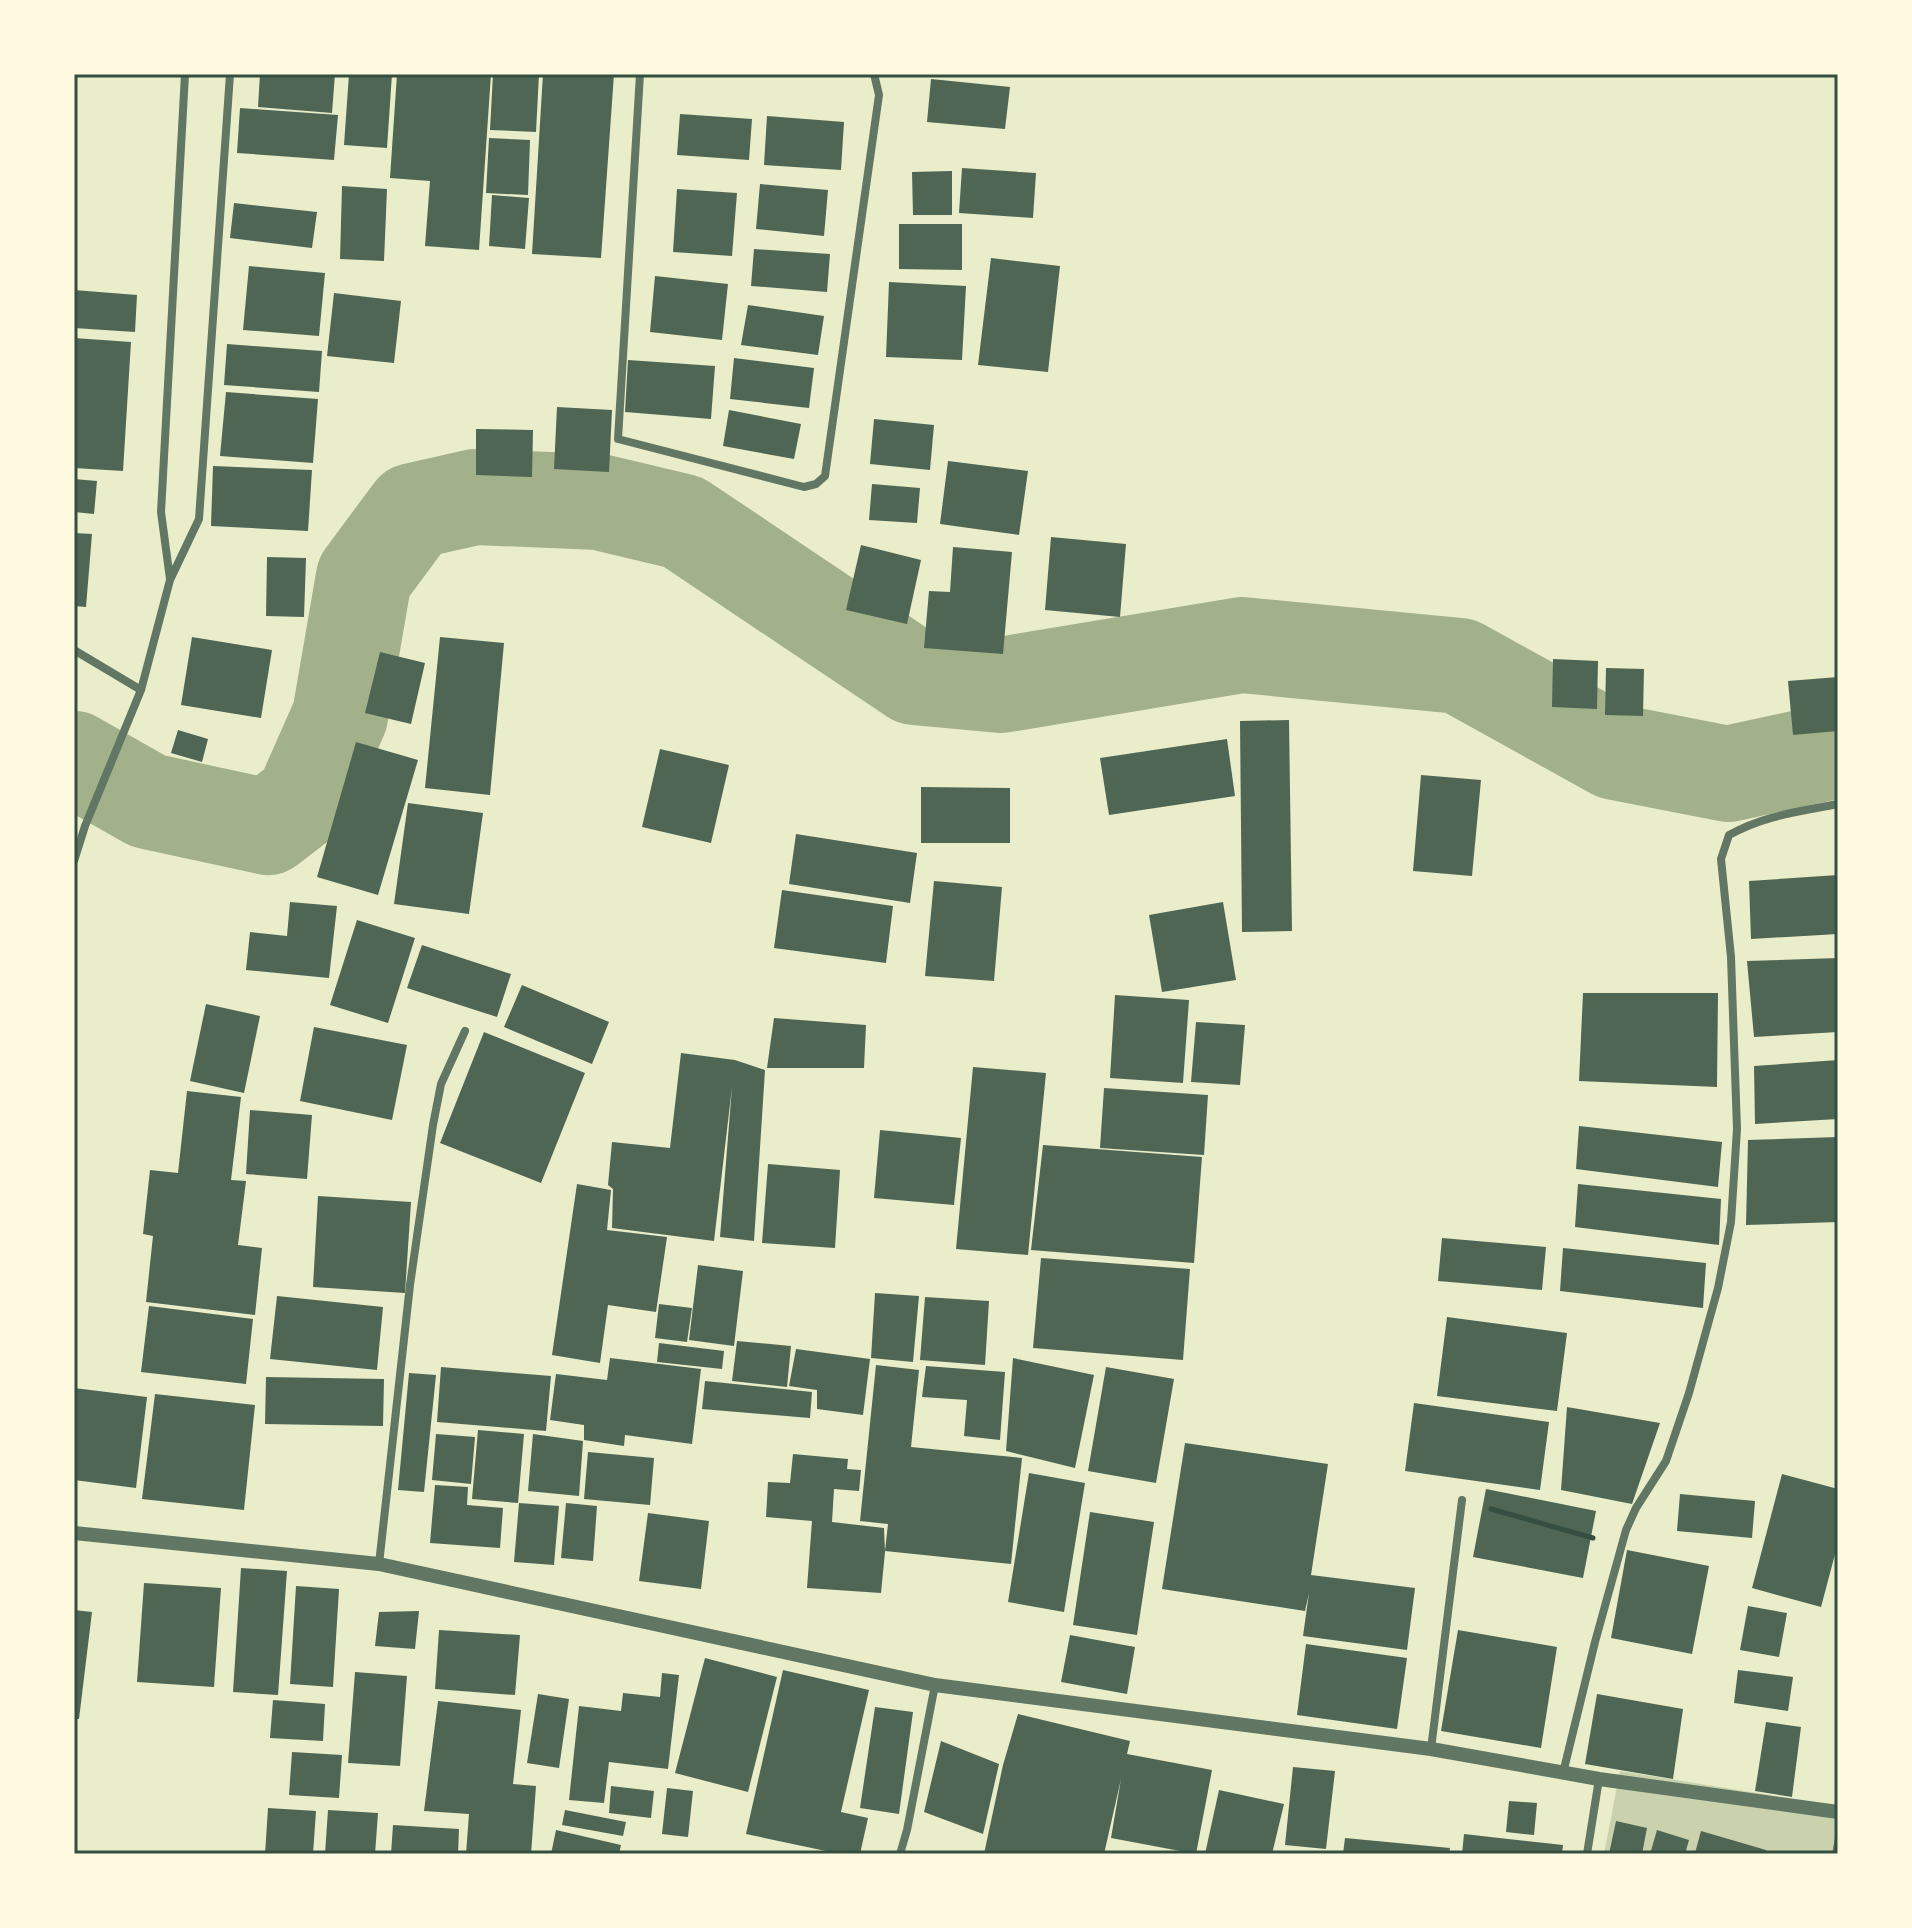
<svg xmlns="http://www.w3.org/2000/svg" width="1912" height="1928" font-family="Barlow,sans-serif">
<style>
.green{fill:#cad2ad}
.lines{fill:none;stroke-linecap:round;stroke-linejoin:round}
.river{stroke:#a3b18a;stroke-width:96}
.building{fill:#4f6655}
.path{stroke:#344e41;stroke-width:5}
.service{stroke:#617663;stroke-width:6}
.minor{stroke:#617663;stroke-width:8}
.tertiary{stroke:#617663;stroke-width:14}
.neatline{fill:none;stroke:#344e41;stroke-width:3}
</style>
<rect width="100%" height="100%" fill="#e9edc9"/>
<!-- green -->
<path class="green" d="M1620,1771L1838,1806V1854H1604Z"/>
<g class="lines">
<!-- river -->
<path class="river" d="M74,759L148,801L268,827L303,800L340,716L364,577L413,511L475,497L599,502L683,522L914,677L1001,685L1242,645L1460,666L1615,752L1728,774L1838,750"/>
</g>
<!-- building -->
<path class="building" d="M260,74H335L332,113L258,107Z
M349,74H392L387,148L344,145Z
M397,74H491L479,250L425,246L430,181L390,178Z
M493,74H539L536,132L490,130Z
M543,74H614L601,258L532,254Z
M931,79L1010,87L1005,129L927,122Z
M240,108L338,115L334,160L237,153Z
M680,114L752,119L749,160L677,155Z
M767,116L844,122L841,170L764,165Z
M489,138L530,140L528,195L486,193Z
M962,168L1036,173L1033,218L959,213Z
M952,171V215H913L912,172Z
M760,184L828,190L824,236L756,229Z
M342,186L387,189L384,261L340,259Z
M677,189L737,193L732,256L673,252Z
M492,195L529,198L525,249L489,246Z
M234,203L317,212L312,248L230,238Z
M899,224H962V270L899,269Z
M754,249L830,254L827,292L751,286Z
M991,258L1060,266L1048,372L978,365Z
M249,266L325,273L319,336L243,330Z
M655,276L728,284L722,340L650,332Z
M889,282L966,286L962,360L886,357Z
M74,290L137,295L135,332L74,328Z
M334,293L401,301L394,363L327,356Z
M748,305L824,316L818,355L741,345Z
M74,338L131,342L123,471L74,468Z
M227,344L322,351L319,392L224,385Z
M734,358L814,368L809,408L730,399Z
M628,360L715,366L711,419L625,412Z
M226,392L318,399L313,463L220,456Z
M557,407L612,410L609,472L554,469Z
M729,410L801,424L794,459L723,446Z
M874,419L934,425L930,470L870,464Z
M476,429L533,430L532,477L476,475Z
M948,461L1028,471L1019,535L940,524Z
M213,466L312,470L308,531L211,526Z
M74,479L97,481L94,514L74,512Z
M872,484L920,488L917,523L869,520Z
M74,533L92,534L86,607L74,606Z
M1051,537L1126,544L1120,617L1045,610Z
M861,545L921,560L907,624L846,610Z
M953,547L1012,552L1003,654L924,648L929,591L950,592Z
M267,557L306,558L304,617L266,616Z
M192,637L272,650L261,718L181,705Z
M440,637L504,643L490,795L425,788Z
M380,652L425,663L411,724L365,713Z
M1553,659L1598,661L1597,709L1552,707Z
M1606,668L1644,669L1643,716L1605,715Z
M1838,677V731L1793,735L1788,681Z
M1289,720L1292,931L1242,932L1240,721Z
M178,730L208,739L202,762L171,753Z
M1227,739L1235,796L1109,815L1100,758Z
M356,742L418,760L378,895L317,877Z
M660,749L729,765L711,843L642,827Z
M1421,775L1481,780L1472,876L1413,871Z
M921,787L1010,788V843H921Z
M408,803L483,813L469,914L394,904Z
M796,834L917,853L910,903L789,884Z
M1838,875V934L1751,939L1749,881Z
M934,881L1002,887L994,981L925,976Z
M782,890L893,906L886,963L774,948Z
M290,902L337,906L329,978L246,970L250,932L287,936Z
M1223,902L1236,980L1162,992L1149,915Z
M357,920L415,938L388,1023L330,1005Z
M422,945L511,974L497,1017L407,988Z
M1838,958V1032L1754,1037L1747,961Z
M522,985L609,1022L592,1064L504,1027Z
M1583,993H1718L1717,1087L1579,1081Z
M1115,995L1189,1000L1183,1083L1110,1078Z
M206,1004L260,1016L244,1093L190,1081Z
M774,1018L866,1025L864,1068H767Z
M1196,1022L1245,1025L1240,1085L1191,1082Z
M314,1027L407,1045L392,1120L300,1101Z
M484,1032L585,1073L541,1183L440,1143Z
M681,1053L735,1060L765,1070L754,1241L720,1237L732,1087L714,1241L612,1228L613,1189L608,1185L612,1142L670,1148Z
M1838,1060V1119L1755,1124L1754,1066Z
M973,1067L1046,1073L1028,1255L956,1249Z
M1104,1088L1208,1095L1204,1155L1100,1148Z
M187,1091L241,1097L231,1180L246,1181L238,1245L262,1248L255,1315L146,1302L153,1236L143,1234L150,1170L178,1173Z
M250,1110L312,1115L307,1179L246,1174Z
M1579,1126L1722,1142L1718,1187L1576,1169Z
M880,1130L961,1138L954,1205L874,1198Z
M1838,1137V1222L1746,1225L1748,1140Z
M1043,1145L1202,1157L1194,1263L1031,1250Z
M768,1164L840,1170L835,1248L762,1243Z
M577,1184L611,1190L607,1230L667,1237L656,1312L608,1305L600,1363L552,1355Z
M1578,1184L1721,1199L1719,1245L1575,1227Z
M318,1196L411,1202L405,1293L313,1287Z
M1442,1238L1546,1247L1542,1290L1438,1281Z
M1563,1248L1706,1263L1703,1308L1560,1291Z
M1041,1258L1190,1269L1183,1360L1033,1348Z
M698,1265L743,1271L734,1346L689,1340Z
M875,1293L919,1296L913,1362L871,1358Z
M277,1296L383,1307L377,1370L270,1359Z
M925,1297L989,1301L985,1365L920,1360Z
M659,1304L692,1308L687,1342L655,1338Z
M149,1306L253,1319L246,1384L141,1372Z
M1447,1317L1567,1333L1557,1411L1437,1396Z
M737,1341L791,1346L787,1387L732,1381Z
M659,1343L724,1351L722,1369L657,1362Z
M796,1349L870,1359L863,1415L817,1409V1390L789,1386Z
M610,1358L701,1369L692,1444L625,1435L624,1446L584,1440V1425L550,1420L556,1374L607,1380Z
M1013,1358L1094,1375L1075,1468L1006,1451Z
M876,1365L919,1370L911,1447L1022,1458L1011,1564L885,1551L888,1524L860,1521Z
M926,1366L1005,1372L1000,1440L964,1436L967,1400L922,1397Z
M441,1367L551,1376L546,1431L437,1422Z
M1106,1367L1174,1379L1156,1483L1088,1471Z
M409,1373L436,1375L424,1492L398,1490Z
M266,1377L384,1379L383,1426L265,1424Z
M705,1381L812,1392L810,1418L702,1409Z
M74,1388L147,1397L136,1488L74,1480Z
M155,1394L255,1405L244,1510L142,1499Z
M1414,1403L1549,1422L1540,1490L1405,1471Z
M1567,1407L1660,1423L1632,1504L1561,1490Z
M478,1430L524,1434L518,1503L472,1499Z
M436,1434L475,1437L471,1484L432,1480Z
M533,1434L583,1441L579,1496L528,1491Z
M1185,1443L1328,1464L1311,1575L1415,1588L1407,1650L1303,1636L1309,1593L1305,1611L1162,1589Z
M588,1452L654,1458L650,1505L584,1499Z
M793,1454L848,1459L847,1469L861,1470L859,1491L834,1489L832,1522L884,1528L885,1552L881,1593L807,1588L812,1521L766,1517L768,1482L790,1483Z
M1029,1473L1085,1483L1064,1612L1008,1602Z
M1782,1474L1838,1489V1543L1821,1607L1752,1588Z
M435,1485L468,1487L467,1505L503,1508L500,1548L430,1543Z
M1486,1489L1596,1511L1583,1578L1473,1557Z
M1680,1494L1755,1501L1752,1538L1677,1531Z
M519,1503L559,1506L554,1565L514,1562Z
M566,1503L597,1506L593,1561L561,1558Z
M1090,1512L1154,1522L1137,1635L1073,1625Z
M648,1513L709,1521L701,1589L639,1581Z
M1627,1550L1709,1566L1692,1654L1611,1638Z
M241,1568L287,1571L278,1695L233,1692Z
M144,1583L221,1588L214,1687L137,1682Z
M296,1586L339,1589L333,1687L290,1684Z
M1748,1606L1787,1613L1779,1657L1740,1650Z
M74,1610L92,1612L79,1719H74Z
M419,1611L415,1649L375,1646L379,1612Z
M439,1630L520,1635L515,1695L435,1689Z
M1458,1630L1557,1647L1541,1748L1441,1731Z
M1070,1635L1135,1647L1127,1694L1061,1682Z
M1306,1644L1407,1658L1397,1729L1297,1715Z
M705,1658L777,1677L748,1792L675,1773Z
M783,1670L869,1690L841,1812L868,1818L860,1854H840L746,1834Z
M1738,1670L1793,1677L1788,1711L1734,1703Z
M355,1672L407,1676L400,1766L348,1763Z
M662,1673L679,1675L668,1769L609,1762L604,1803L569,1800L579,1706L621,1711L623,1693L660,1697Z
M538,1694L569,1699L559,1768L527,1763Z
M1597,1694L1683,1709L1673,1779L1585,1764Z
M273,1700L325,1704L323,1741L270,1738Z
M438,1701L521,1710L513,1784L536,1786L531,1854H466L469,1814L424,1811Z
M875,1707L913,1712L899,1814L860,1808Z
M1018,1714L1130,1741L1127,1754L1212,1770L1196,1854L1111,1838L1121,1779L1104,1854H984L1003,1765Z
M1766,1722L1801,1727L1792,1797L1755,1791Z
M941,1741L999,1764L983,1834L924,1812Z
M292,1752L342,1755L339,1798L289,1795Z
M1293,1767L1335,1771L1326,1849L1285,1845Z
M611,1786L654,1791L651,1818L609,1813Z
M667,1788L693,1791L688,1837L662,1834Z
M1219,1790L1284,1804L1272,1854H1205Z
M1509,1801L1537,1803L1534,1835L1506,1832Z
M268,1808L316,1811L313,1854H265Z
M328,1810L378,1813L375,1854H325Z
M565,1810L626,1822L623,1836L562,1825Z
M1616,1821L1647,1828L1642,1854H1609Z
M393,1825L459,1829L458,1854H391Z
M556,1830L621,1845L619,1854H551Z
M1657,1830L1689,1840L1685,1854H1650Z
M1701,1831L1766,1850L1765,1854L1695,1853Z
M1464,1834L1563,1845L1562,1854H1462Z
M1345,1838L1450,1848L1449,1854H1343Z"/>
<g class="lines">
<!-- path -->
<path class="path" d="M1491,1509L1593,1538"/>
<!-- service -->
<path class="service" d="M1835,1854L1838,1838"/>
<!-- minor -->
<path class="minor" d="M640,74L618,439L804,487L816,484L825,476L879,95L874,74
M170,579L161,512L185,74
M74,650L141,690
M74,861L85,826L141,690L170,580L199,519L230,74
M379,1564L410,1285L433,1125L441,1084L465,1031
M1431,1749L1462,1500
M1563,1773L1595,1642L1626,1530L1636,1508L1666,1461L1689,1393L1718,1288L1731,1222L1737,1129L1731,957L1721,859L1729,835C1765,815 1798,812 1838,804
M900,1854L907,1830L935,1685
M1587,1854L1599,1779"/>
<!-- tertiary -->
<path class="tertiary" d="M74,1533L379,1564L935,1685L1431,1749L1599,1779L1838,1812"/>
</g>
<!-- border -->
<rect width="1912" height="1928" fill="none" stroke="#fefae0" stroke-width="152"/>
<rect x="76" y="76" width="1760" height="1776" class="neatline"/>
</svg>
